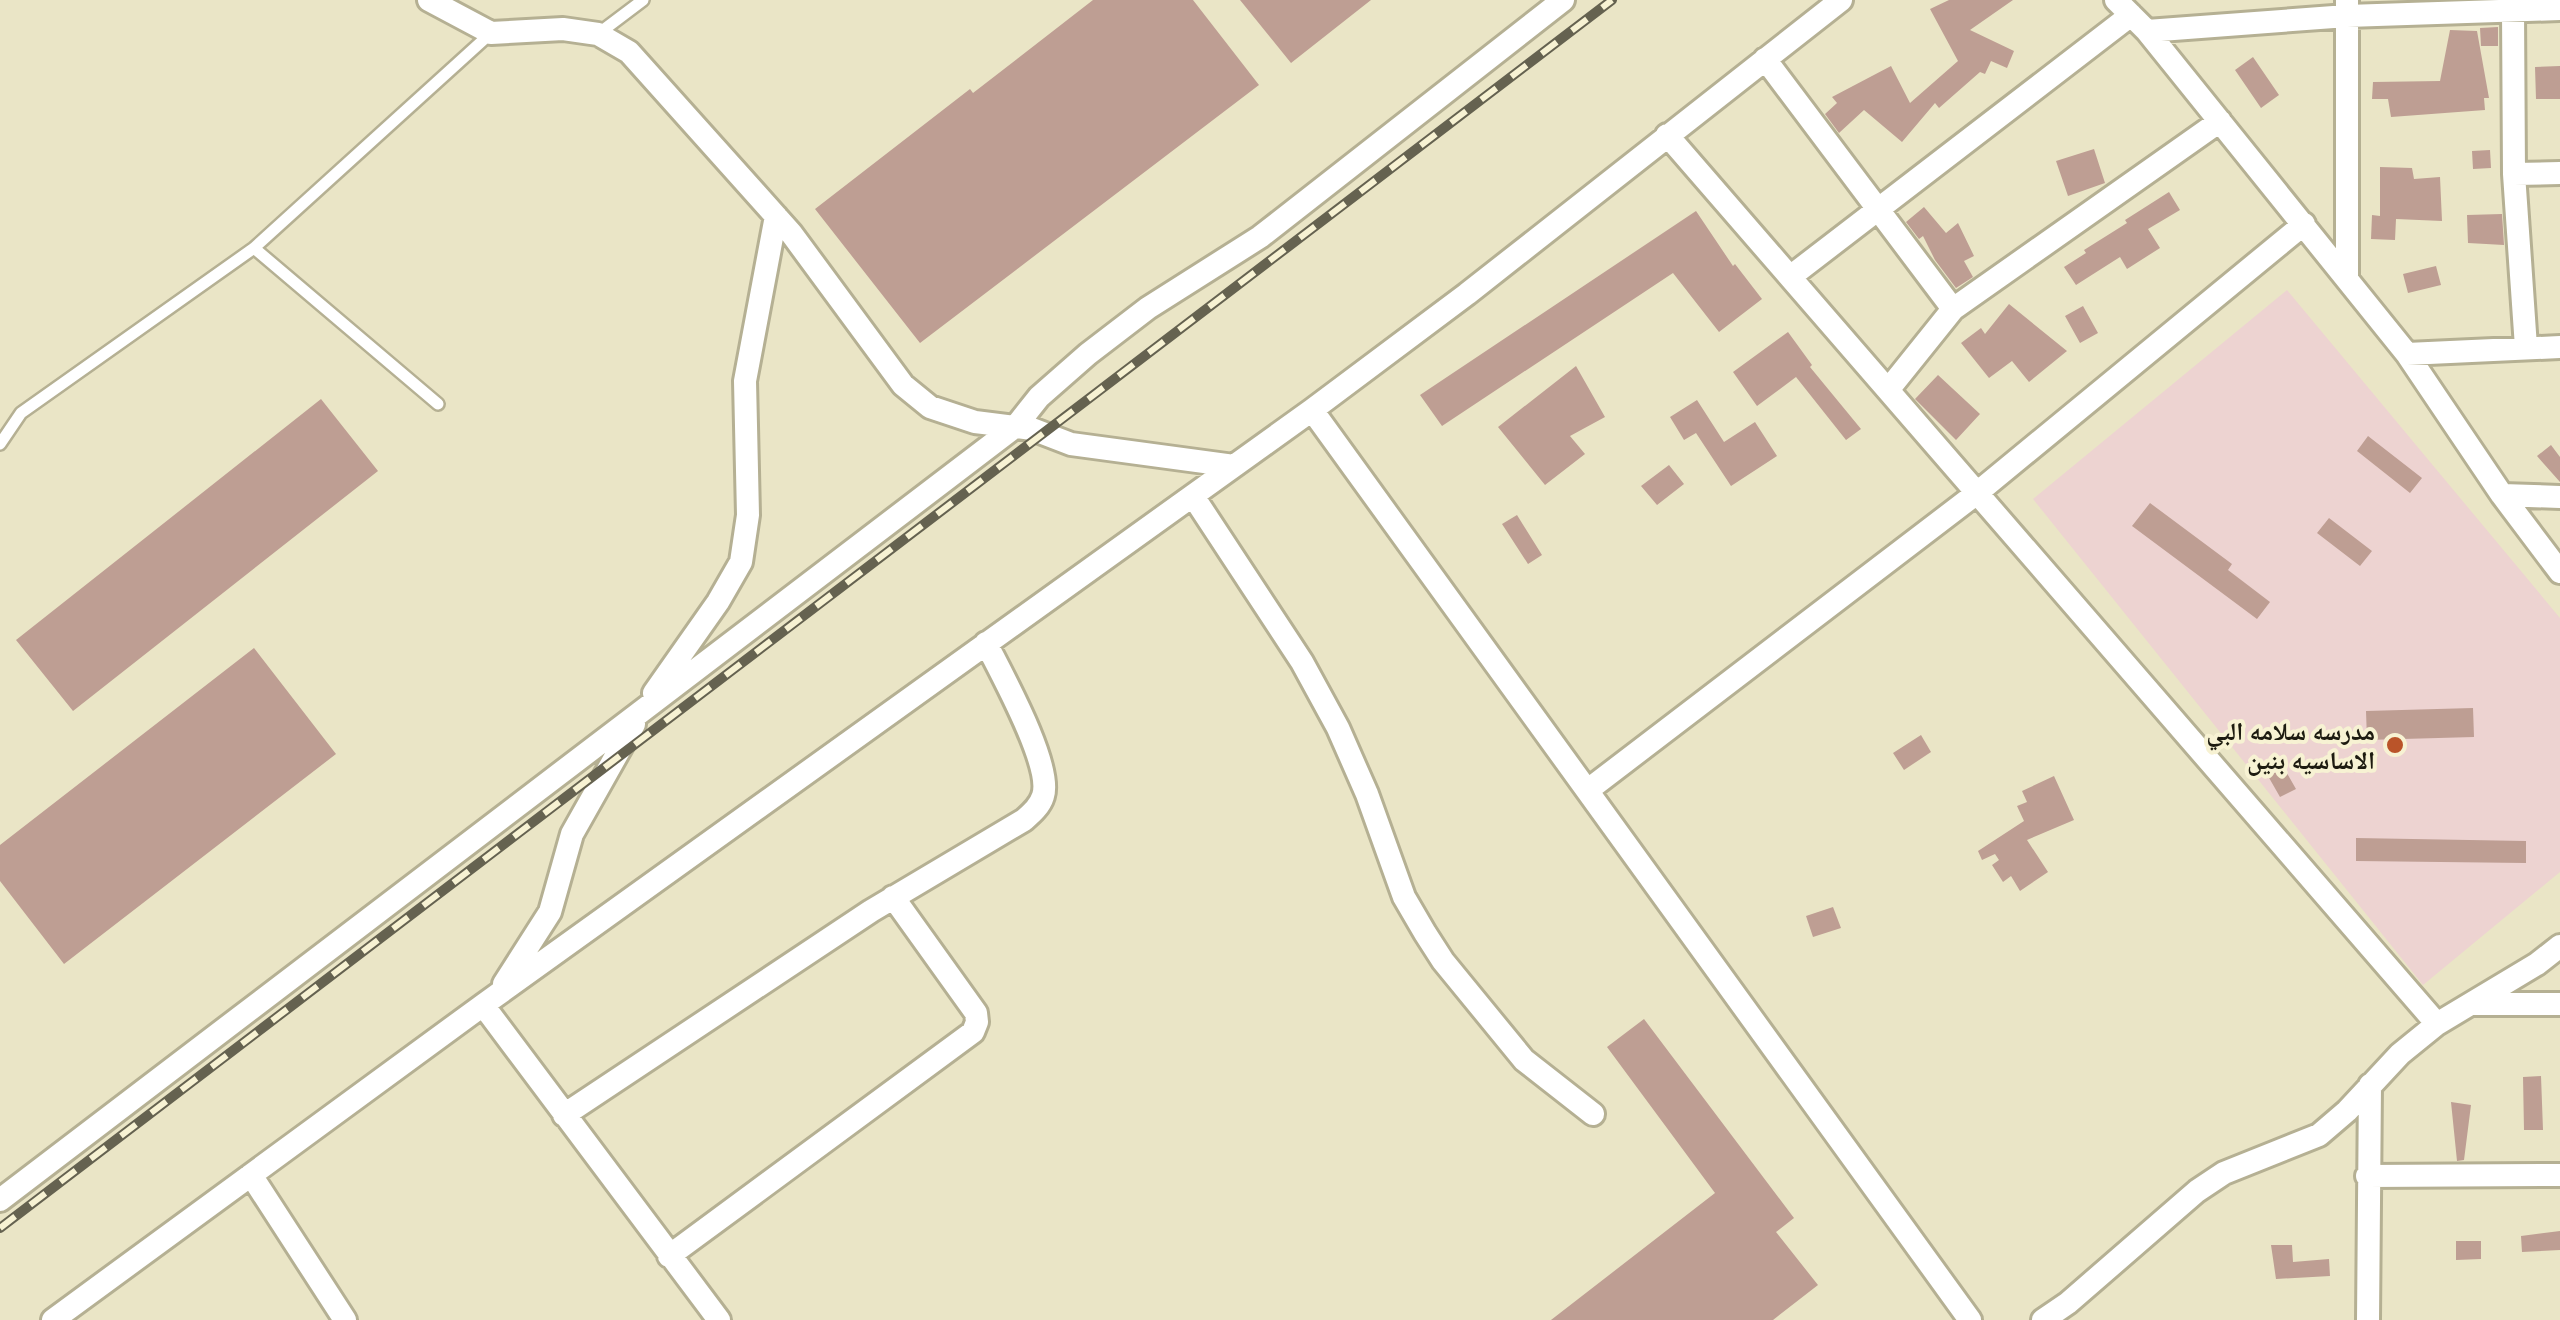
<svg xmlns="http://www.w3.org/2000/svg" width="2560" height="1320" font-family="Roboto,'Noto Naskh Arabic',sans-serif">
<style>
.education{fill:#edd3d1}
.building{fill:#be9e93}
.lines{fill:none;stroke-linecap:round;stroke-linejoin:round}
.service-casing{stroke:#b5b093;stroke-width:16}
.minor-casing{stroke:#b5b093;stroke-width:28}
.service{stroke:#fff;stroke-width:11}
.minor{stroke:#fff;stroke-width:22}
.rail-casing{stroke:#656250;stroke-width:10}
.rail{stroke:#f7f2d3;stroke-width:6;stroke-dasharray:19;stroke-linecap:butt}
.poi-dot{fill:#ba5429;stroke:#f7f2d3;stroke-width:4}
.labels{text-anchor:middle;stroke-width:8;stroke-linejoin:round;paint-order:stroke}
.poi-label{font-size:25px;font-weight:bold;fill:#1d1b10;stroke:#f7f2d3;text-anchor:end}
</style>
<rect width="100%" height="100%" fill="#eae5c6"/>
<!-- education -->
<path class="education" d="M2287,290L2560,618V872L2423,985L2033,499Z"/>
<!-- building -->
<path class="building" d="M1093,0H1193L1259,85L920,343L815,209L970,89L973,93Z
M1240,0H1371L1291,63Z
M1949,0H2013L1970,30L2014,51L2007,68L1991,61L1985,74L1980,72L1939,108L1935,103L1902,142L1864,110L1839,133L1825,114L1837,103L1832,97L1891,66L1910,103L1958,61L1930,9Z
M2498,27V46H2481L2480,28Z
M2450,30L2477,31L2489,98H2484L2485,110L2391,117L2388,99H2372L2373,82L2440,81Z
M2253,57L2279,95L2261,108L2235,70Z
M2560,66V99H2536L2535,67Z
M2094,149L2105,183L2068,196L2056,161Z
M2490,150L2491,168L2473,169L2472,151Z
M2380,167L2412,168L2414,179L2440,177L2442,221L2396,219L2395,240L2371,239L2372,215L2380,216Z
M2169,192L2180,210L2148,229L2160,248L2127,269L2120,257L2076,285L2064,267L2086,253L2084,250L2127,223L2125,220Z
M1924,207L1946,233L1958,223L1974,256L1964,261L1973,277L1956,288L1935,260L1923,236L1919,239L1906,222Z
M1696,211L1733,266L1735,264L1762,299L1719,332L1673,273L1442,426L1420,395Z
M2502,214L2504,245L2468,243L2467,215Z
M2436,266L2441,285L2408,293L2403,274Z
M2009,304L2067,351L2029,382L2012,361L1989,378L1961,343L1981,328L1985,334Z
M2083,306L2098,333L2080,343L2065,316Z
M1788,332L1812,365L1810,367L1861,429L1846,440L1796,377L1757,406L1733,372Z
M1576,366L1605,417L1570,436L1585,454L1545,485L1498,427Z
M1938,375L1980,414L1956,440L1915,399Z
M321,399L378,471L73,711L16,640Z
M1697,400L1724,442L1755,422L1777,456L1731,486L1696,433L1684,440L1670,417Z
M2368,436L2422,478L2410,493L2357,451Z
M2551,445L2560,457V482L2537,456Z
M1669,465L1684,484L1657,505L1641,486Z
M2150,503L2232,564L2228,570L2270,602L2257,619L2132,526Z
M1517,515L1542,555L1528,564L1502,524Z
M2329,518L2372,551L2360,566L2317,533Z
M254,648L336,754L64,964L0,881V845Z
M2473,708L2474,737L2367,740L2366,711Z
M1921,735L1931,752L1904,770L1893,753Z
M2284,768L2296,789L2280,797L2268,776Z
M2054,776L2074,820L2027,840L2048,872L2020,891L2011,876L2003,882L1992,865L1999,860L1995,854L1982,860L1978,851L2024,821L2017,806L2027,802L2022,791Z
M2356,838L2526,841V863L2356,861Z
M1833,907L1841,928L1813,937L1806,916Z
M1644,1019L1794,1218L1776,1232L1818,1285L1773,1320H1551L1715,1193L1607,1047Z
M2541,1076L2543,1130H2524L2523,1077Z
M2451,1102L2471,1105L2464,1160L2457,1161Z
M2560,1231V1250L2522,1252L2521,1236Z
M2456,1241H2481V1259L2456,1260Z
M2271,1245H2292L2293,1262L2329,1259L2330,1276L2276,1279Z"/>
<g class="lines">
<defs>
<path id="service" d="M598,34L643,0
M254,248L438,404
M0,444L21,413L254,248L491,33"/>
<path id="minor" d="M429,0L491,33L563,29L598,34L629,52L791,233L903,385L930,407L975,422L1032,429L1071,444L1234,466
M2116,0L2147,31L2407,354L2502,495L2560,572
M2513,10L2514,174L2526,347
M2147,31L2347,16L2560,9
M1765,59L1953,309
M1667,135L2437,1024
M2514,174L2560,173
M2347,276V0
M1790,277L2131,15
M2407,354L2560,347
M1888,390L1953,309L2220,121
M1312,410L1970,1320
M2502,495L2560,497
M1193,496L1302,662L1338,728L1367,794L1404,897L1425,933L1443,961L1524,1060L1593,1114
M654,693L718,602L741,562L748,515L745,381L776,216
M1588,790L1977,493L2304,224
M504,984L550,912L572,834L634,724
M2474,1004H2560
M483,1005L719,1320
M564,1115L871,911L1024,820C1032,813 1040,806 1043,796C1053,766 1001,673 986,643
M251,1175L345,1320
M2367,1176L2560,1175
M0,1200L1016,426L1039,397L1088,354L1148,308L1260,237L1563,0
M669,1256L973,1032L977,1022L976,1013L893,897
M53,1320L483,1005L1312,410L1467,294L1841,0
M2043,1320L2068,1303L2197,1191L2224,1173L2319,1135L2347,1111L2400,1054L2437,1024L2537,964L2560,946
M2368,1320L2370,1085"/>
</defs>
<!-- service casing -->
<use href="#service" class="service-casing"/>
<!-- minor casing -->
<use href="#minor" class="minor-casing"/>
<!-- service -->
<use href="#service" class="service"/>
<!-- minor -->
<use href="#minor" class="minor"/>
<defs>
<path id="rail" d="M0,1228L1612,0"/>
</defs>
<!-- rail casing -->
<use href="#rail" class="rail-casing"/>
<!-- rail -->
<use href="#rail" class="rail"/>
</g>
<!-- markers -->
<circle class="poi-dot" cx="2395" cy="745" r="10"/>
<g class="labels">
<!-- poi labels -->
<g class="poi-label">
<text x="2375" y="740">مدرسه سلامه البي<tspan x="2375" dy="29">الاساسيه بنين</tspan></text>
</g>
</g>
</svg>
